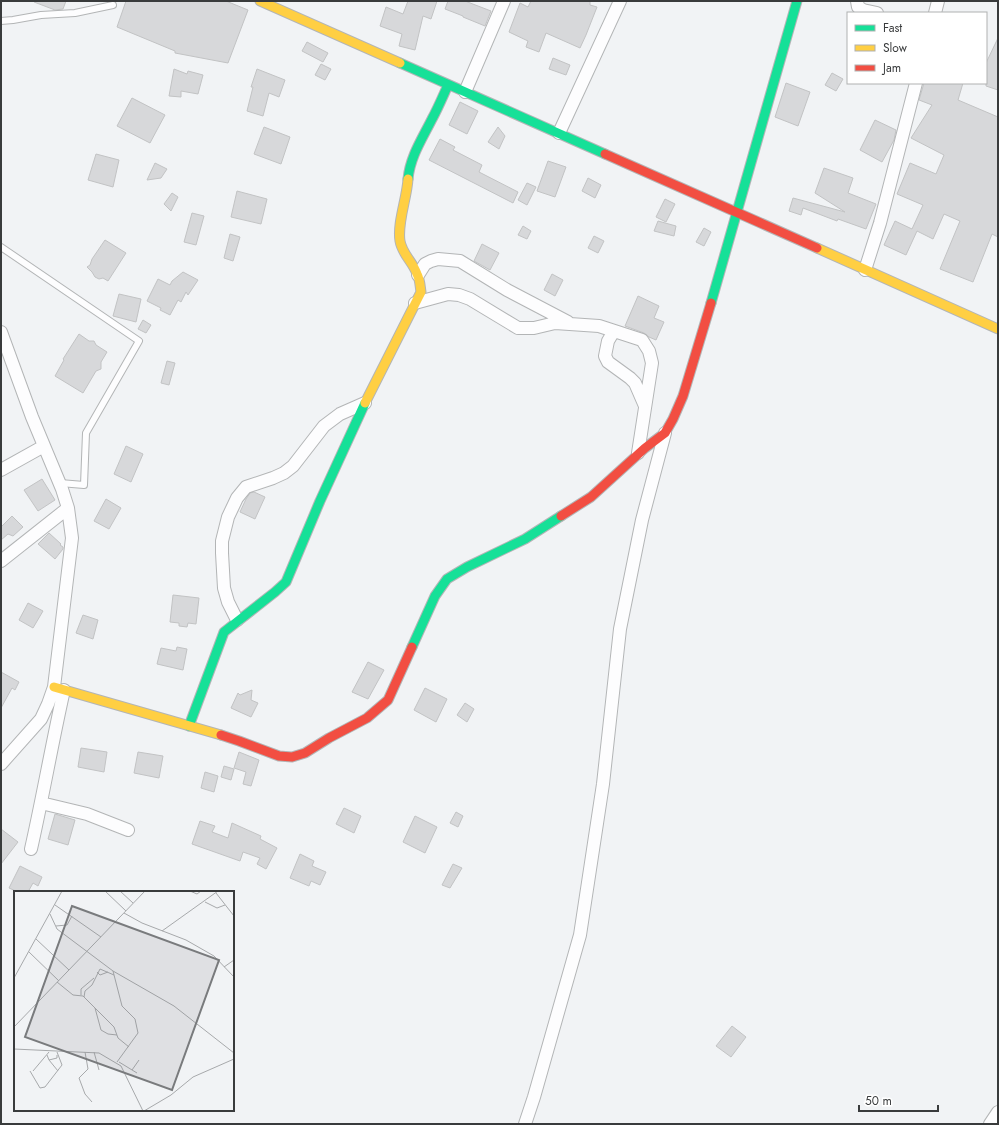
<svg xmlns="http://www.w3.org/2000/svg" width="999" height="1125" font-family="Jost,sans-serif">
<style>
.building{fill:#d7d8da;stroke:#c2c3c4}
.lines{fill:none;stroke-linecap:round;stroke-linejoin:round}
.lane-casing{stroke:#b3b5b6;stroke-width:8}
.street-casing{stroke:#b3b5b6;stroke-width:14}
.fast-casing{stroke:#b3b5b6;stroke-width:11}
.slow-casing{stroke:#b3b5b6;stroke-width:11}
.jam-casing{stroke:#b3b5b6;stroke-width:11}
.lane{stroke:#fdfdfe;stroke-width:6}
.street{stroke:#fdfdfe;stroke-width:12}
.fast{stroke:#16e098;stroke-width:9}
.slow{stroke:#ffcf43;stroke-width:9}
.jam{stroke:#f24e42;stroke-width:9}
.inset-road{fill:none;stroke:#a7a9ab;stroke-width:1}
.view{fill:#797b7d;fill-opacity:0.15;stroke:#797b7d;stroke-width:2}
.inset-edge{fill:none;stroke:#393b3c;stroke-width:2}
</style>
<rect width="100%" height="100%" fill="#f1f3f5"/>
<!-- building -->
<path class="building" d="M34,1H66L63,9L55,10L34,2Z
M126,1H226L248,10L228,63L175,53V51L117,27Z
M408,1H437L431,19L423,16L415,50L399,46L402,34L380,26L386,7L403,14Z
M448,1H465L491,11L485,26L463,17V16L445,9Z
M531,1H590V5L597,7L586,35L580,48L546,33L539,52L526,47L528,41L509,32L520,3L528,7Z
M998,38V90L986,86V63Z
M307,42L328,53L323,62L302,51Z
M553,58L570,65L566,75L549,69Z
M321,64L331,69L325,80L315,75Z
M174,69L187,74L188,71L203,75L198,94L181,91V97L169,96Z
M257,69L285,80L279,97L269,93L263,116L247,111L253,87H251Z
M832,73L843,79L836,91L825,85Z
M786,83L810,92L798,126L775,117Z
M924,83H963L958,100L998,117V237L992,234L973,282L940,269L960,221L944,214L933,239L917,231L906,255L884,245L895,221L912,229L923,205L897,194L910,163L936,174L944,155L911,138L932,105L919,100Z
M132,98L165,115L150,143L117,126Z
M460,102L478,111L467,134L449,125Z
M875,120L896,130L894,140L882,162L860,150Z
M264,127L290,137L281,164L254,154Z
M498,127L505,136L499,149L488,142Z
M440,139L455,147L453,150L482,165L479,172L518,192L513,203L429,160Z
M96,154L119,160L113,187L88,180Z
M548,161L566,167L555,197L537,191Z
M155,163L167,169L161,178L147,180Z
M824,168L853,178L848,193L876,204L866,229L838,219L837,221L803,208L801,215L789,211L793,198L845,212L815,193Z
M588,178L601,185L595,198L582,191Z
M527,183L536,187L527,205L518,200Z
M237,191L267,199L261,224L231,217Z
M172,193L178,197L171,211L164,204Z
M665,199L675,204L666,222L656,217Z
M192,213L204,216L196,245L184,242Z
M658,221L676,226L674,236L654,231Z
M523,226L531,231L527,239L518,235Z
M704,228L711,232L704,246L696,242Z
M230,234L240,237L233,261L224,258Z
M594,236L604,241L598,253L588,248Z
M105,240L126,253L108,281L103,278L99,279L95,277L92,272L87,267L90,265L92,259Z
M482,244L499,253L490,270L474,261Z
M183,272L198,280L188,295L186,292L181,302L178,300L170,315L160,310L161,308L147,301L158,279L170,285L172,281Z
M552,274L563,280L555,296L544,290Z
M119,294L141,299L136,322L113,316Z
M638,296L659,306L654,318L664,322L656,340L649,337L644,333L625,326Z
M143,320L151,325L146,333L138,329Z
M79,334L89,341H94L96,345L107,352L101,362V369L96,371L83,393L55,376L64,360L63,359Z
M167,361L175,363L169,385L161,383Z
M126,446L143,454L131,482L114,474Z
M42,479L55,500L38,511L24,490Z
M254,492L265,497L255,519L240,512L246,499L250,493Z
M106,499L121,508L109,529L94,521Z
M12,516L23,527L13,536L8,534L1,540V527Z
M49,533L61,544L60,545L63,547V549L55,559L38,544Z
M173,595L199,598L196,624L188,623L187,627L179,626V623L170,622Z
M28,603L43,611L33,628L19,620Z
M83,615L98,620L93,639L76,633Z
M177,647L187,649L183,670L157,664L161,648L176,651Z
M368,662L384,670L368,699L352,692Z
M1,672L19,682L15,690L12,688L1,708Z
M425,688L447,699L436,722L414,710Z
M252,690L251,700L258,703L251,717L231,708L238,693L240,695Z
M465,703L474,709L467,722L457,715Z
M81,748L107,752L104,772L78,767Z
M138,752L163,756L159,778L134,773Z
M239,752L259,760L251,786L243,784L246,772L234,768Z
M224,766L234,769L231,780L221,777Z
M205,772L218,776L214,792L201,788Z
M344,808L361,816L354,833L336,824Z
M456,812L463,816L458,827L450,823Z
M55,814L75,820L68,845L48,839Z
M415,816L437,827L425,853L403,842Z
M200,821L215,826L212,832L228,838L232,823L261,836L260,839L277,848L266,869L257,864L260,858L243,852L240,861L192,844Z
M1,829L18,842L1,864Z
M300,854L314,861L312,866L326,872L320,885L311,881L309,886L290,878Z
M453,864L462,868L450,888L442,885Z
M20,866L42,877L38,886L33,883L28,892H18L9,888Z
M732,1026L746,1037L731,1057L716,1046Z"/>
<g class="lines">
<defs>
<path id="lane" d="M1,21L13,20L41,15L75,13L113,5
M1,247L139,341L86,433L84,485L60,483"/>
<path id="street" d="M857,1L858,7L863,10L877,13
M935,13L938,1
M465,92L504,1
M559,133L620,1
M865,270L880,223L916,83
M418,275L425,264L431,261L438,259L460,261L507,290L568,322
M415,303L448,294L459,295L470,299L518,328H534L555,323L599,326L642,340L649,351L652,363L638,453
M614,331L608,341L605,356L608,362L630,378L635,383L645,406
M1,332L32,417L62,489L68,508L72,538L54,687L48,704L41,719L1,764
M1,470L44,446
M1,561L68,508
M237,620L228,602L224,588L222,553V541L228,517L237,498L246,487L273,478L284,473L293,466L324,426L340,414L365,403
M41,803L87,814L128,830
M31,849C43,796 52,743 64,690
M525,1124L534,1097L580,935L603,784L620,629L642,520L665,433
M990,1124L998,1112"/>
<path id="fast" d="M400,63L605,154
M408,179C410,157 422,139 432,119C438,108 443,96 448,85
M711,303L797,1
M412,647L435,596L447,579L467,567L525,539L561,516
M189,726L224,632L275,592L286,582L320,501L365,403"/>
<path id="slow" d="M260,1L400,63
M817,248L998,329
M365,403L421,292C420,286 420,279 417,274C413,262 402,254 400,241C397,223 407,198 408,179
M54,687L221,735"/>
<path id="jam" d="M605,154L817,248
M561,516L591,497L645,448L665,433L673,419L683,396L711,303
M221,735L239,741L279,756L292,757L305,753L329,738L367,718L388,700L412,647"/>
</defs>
<!-- lane casing -->
<use href="#lane" class="lane-casing"/>
<!-- street casing -->
<use href="#street" class="street-casing"/>
<!-- fast casing -->
<use href="#fast" class="fast-casing"/>
<!-- slow casing -->
<use href="#slow" class="slow-casing"/>
<!-- jam casing -->
<use href="#jam" class="jam-casing"/>
<!-- lane -->
<use href="#lane" class="lane"/>
<!-- street -->
<use href="#street" class="street"/>
<!-- fast -->
<use href="#fast" class="fast"/>
<!-- slow -->
<use href="#slow" class="slow"/>
<!-- jam -->
<use href="#jam" class="jam"/>
</g>
<!-- overview -->
<g transform="translate(14 891)">
<rect width="220" height="220" fill="#f1f3f5"/>
<path class="inset-road" d="M91,0L112,20M106,0L119,12M176,0L183,3L187,0M202,2L220,25M191,11L203,17L211,14M41,14L87,46M110,22L128,32L172,49L200,65L220,86M36,23L43,38L99,80L108,115L121,128L124,142L103,171M42,35L53,34L58,25M148,40L204,0M22,48L55,79M15,61L45,90M210,76L220,69M99,80L160,115L220,162M83,81L86,84L94,81M0,87L48,0M43,91L59,104L69,105L100,136L104,147L115,156M67,104V98L80,87M70,106L71,100L78,94L86,78L100,84M81,117L87,139L94,143L103,144M0,136L131,0M0,158L85,162L107,175L129,220M71,161L74,178L65,187L71,203L78,211M80,161L85,179M33,164L35,169L43,167V164M35,169L44,180M105,171L123,182M118,179L125,169M16,180L26,197L31,196L48,174L43,161M19,180L35,161M130,220L157,204L179,186L220,168"/>
<path class="view" d="M58,15L205,69L158,199L11,146Z"/>
<rect width="220" height="220" class="inset-edge"/>
</g>
<!-- border -->
<rect width="999" height="1125" fill="none" stroke="#393b3c" stroke-width="4"/>
<!-- legend -->
<rect x="847" y="12" width="140" height="72" fill="#ffffff" stroke="#b0b1b1"/>
<rect x="855" y="25" width="20" height="6" fill="#16e098" stroke="#b0b1b1"/>
<text x="883" y="32" font-size="12" fill="#393b3c">Fast</text>
<rect x="855" y="45" width="20" height="6" fill="#ffcf43" stroke="#b0b1b1"/>
<text x="883" y="52" font-size="12" fill="#393b3c">Slow</text>
<rect x="855" y="65" width="20" height="6" fill="#f24e42" stroke="#b0b1b1"/>
<text x="883" y="72" font-size="12" fill="#393b3c">Jam</text>
<!-- scale -->
<path d="M859 1105v6h79v-6" fill="none" stroke="#393b3c" stroke-width="2"/>
<text x="865" y="1105" font-size="12" fill="#393b3c" stroke="#ffffff" stroke-width="3" paint-order="stroke">50 m</text>
</svg>
